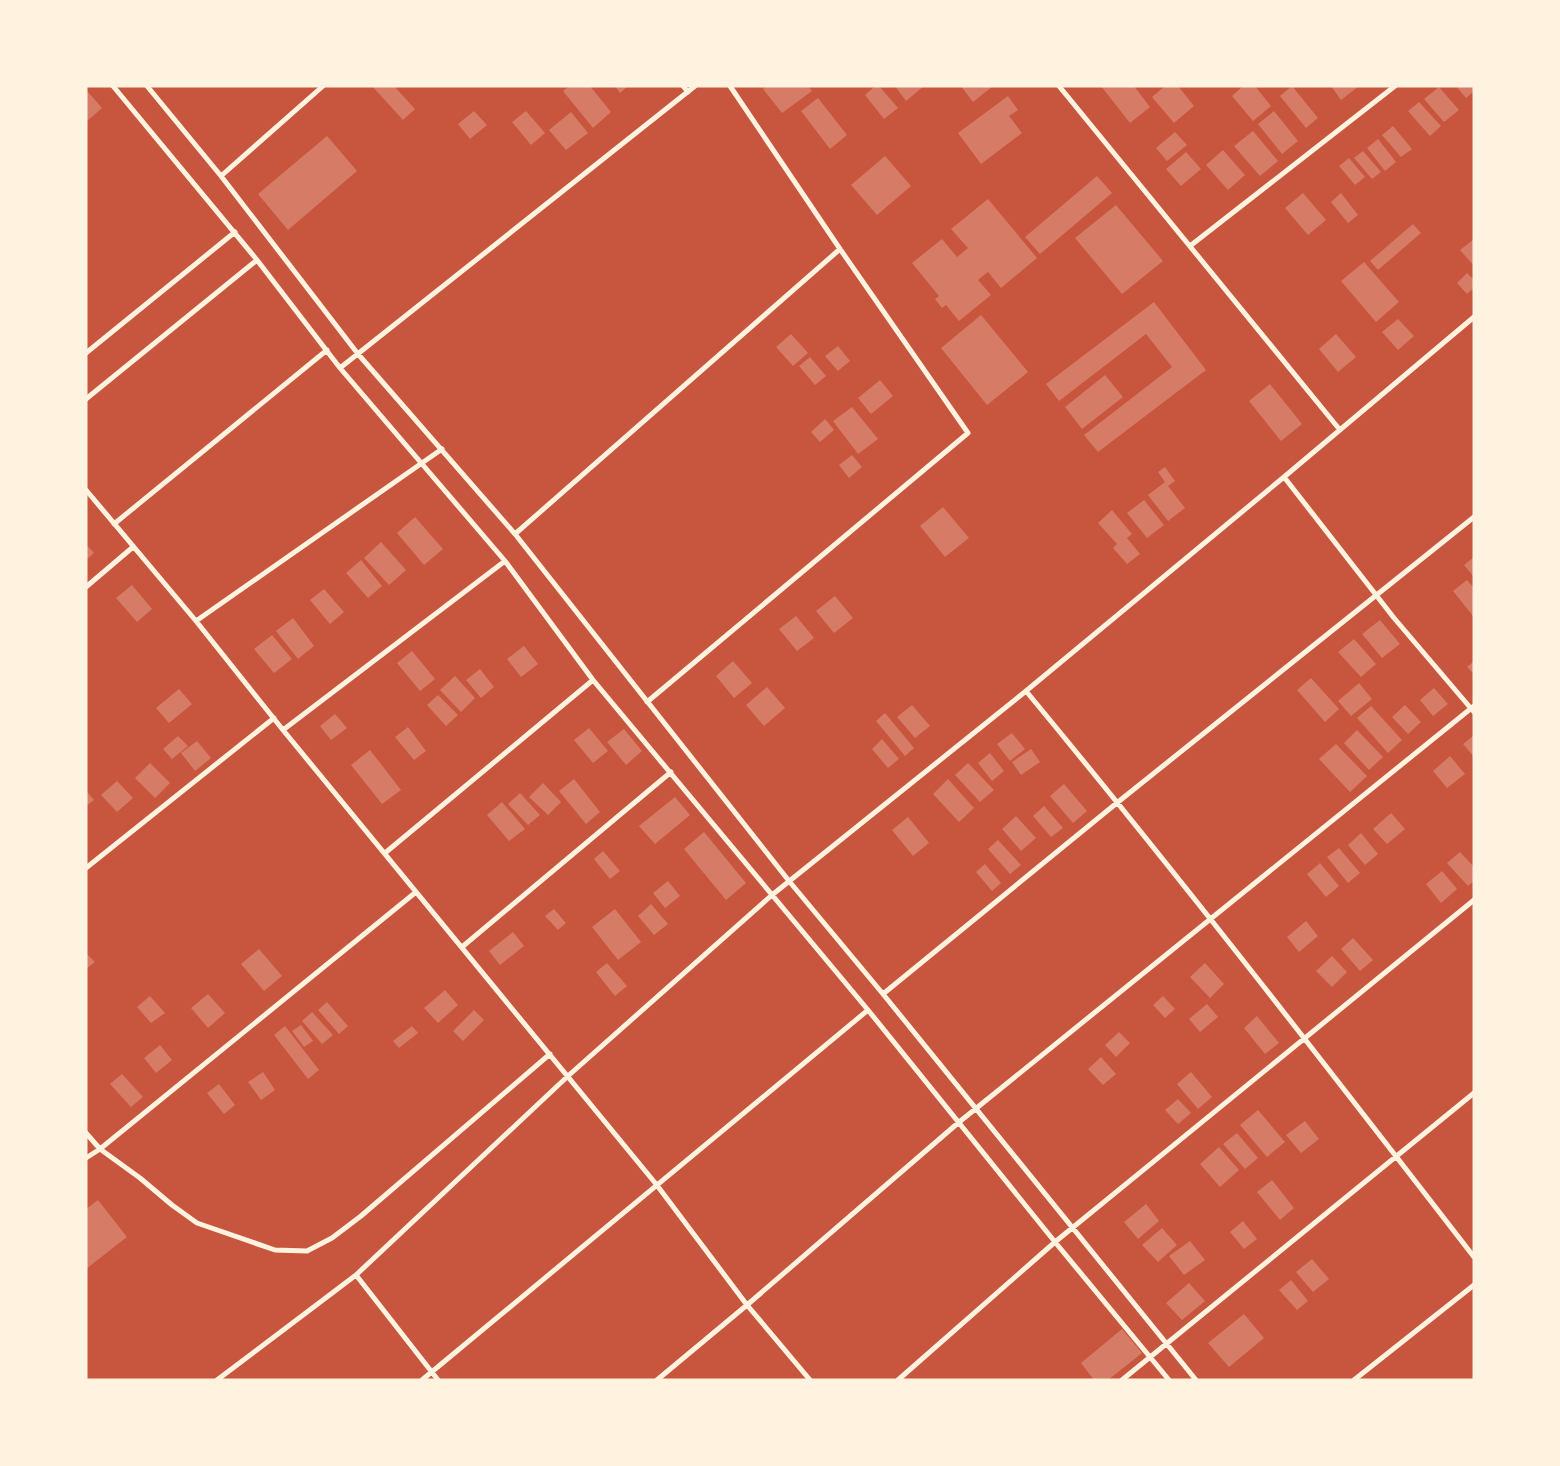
<svg xmlns="http://www.w3.org/2000/svg" width="1560" height="1466" font-family="Lora,serif">
<style>
.building{fill:#d67c66}
.lines{fill:none;stroke-linecap:round;stroke-linejoin:round}
.minor{stroke:#fff3e0;stroke-width:5}
</style>
<rect width="100%" height="100%" fill="#c8553d"/>
<!-- building -->
<path class="building" d="M372,86H394L415,109L403,120Z
M569,86H590L611,112L593,128L563,91Z
M615,86H628L620,93Z
M767,86H808L812,91L782,113L763,89Z
M875,86H879L898,108L884,119L865,95Z
M895,86H924L906,101Z
M961,86H993L973,102Z
M1101,86H1134L1150,107L1130,123Z
M1165,86H1178L1194,106L1174,123L1152,97Z
M1243,86H1255L1271,106L1253,121L1232,96Z
M1292,86L1318,118L1306,128L1280,96Z
M1331,86H1359L1341,100Z
M1456,86H1474V91L1466,98Z
M1439,87L1459,110L1444,122L1424,99Z
M88,92L102,108L86,122V94Z
M1008,96L1018,110L1009,116L1022,133L981,164L958,133Z
M818,98L847,135L830,149L801,111Z
M1419,102L1441,126L1430,136L1408,111Z
M474,111L487,125L470,139L458,124Z
M526,111L545,133L531,145L512,122Z
M1274,111L1298,141L1282,154L1258,124Z
M571,112L588,133L566,150L549,130Z
M1393,126L1412,149L1401,157L1382,135Z
M1253,131L1278,161L1260,176L1234,146Z
M1175,132L1187,145L1167,161L1156,148Z
M327,136L357,171L288,230L258,194Z
M1378,139L1396,162L1385,171L1367,148Z
M1223,150L1245,175L1228,190L1206,165Z
M1363,151L1381,172L1372,179L1354,158Z
M1186,152L1201,169L1181,186L1166,169Z
M885,156L911,186L877,215L851,185Z
M1349,158L1365,177L1355,185L1339,166Z
M1097,176L1112,193L1040,254L1025,237Z
M1303,193L1326,220L1308,235L1285,208Z
M1341,193L1358,215L1348,223L1331,202Z
M988,199L1037,258L1001,288L988,272L978,280L991,295L959,321L946,305L942,308L935,299L939,296L912,263L942,239L957,257L968,248L951,229Z
M1116,205L1163,261L1122,294L1075,238Z
M1413,224L1421,233L1378,270L1370,261Z
M1474,239V266L1460,250Z
M1364,262L1399,302L1376,322L1341,281Z
M1467,273L1474,280V288L1467,294L1457,283Z
M1154,302L1206,370L1098,452L1084,435L1172,367L1146,334L1059,401L1046,384Z
M981,315L1028,372L987,405L941,348Z
M1398,319L1414,336L1398,350L1382,332Z
M791,334L808,353L793,366L776,347Z
M1336,334L1356,357L1338,372L1319,349Z
M838,346L850,361L838,371L825,356Z
M810,357L826,376L815,385L799,366Z
M1105,375L1123,397L1082,429L1065,407Z
M880,380L893,396L871,414L858,398Z
M1270,384L1302,424L1281,441L1249,401Z
M852,407L878,439L858,454L833,421Z
M825,419L834,430L820,442L811,432Z
M852,455L862,467L849,478L839,465Z
M1165,467L1175,481L1168,486L1185,508L1168,521L1148,495L1165,482L1158,472Z
M1144,500L1164,525L1147,538L1127,513Z
M943,507L969,538L945,557L920,526Z
M1112,510L1132,534L1127,538L1140,554L1127,564L1113,548L1117,544L1098,523Z
M415,517L443,549L424,565L397,533Z
M381,542L406,570L389,585L364,558Z
M86,544L94,553L86,560Z
M1474,557V577L1464,565Z
M361,560L382,586L368,598L346,573Z
M1467,580L1474,588V615L1473,616L1453,591Z
M132,585L152,609L137,622L116,598Z
M324,589L344,612L330,624L310,600Z
M835,596L853,618L834,633L816,611Z
M796,616L814,638L797,651L779,629Z
M293,618L314,646L298,659L276,631Z
M1380,620L1400,644L1382,658L1362,634Z
M272,635L292,659L274,673L254,649Z
M1354,639L1376,664L1361,677L1338,652Z
M524,646L538,664L521,677L507,659Z
M412,651L435,679L420,691L397,663Z
M733,661L752,683L734,698L716,676Z
M1474,661V674L1467,667Z
M480,669L494,687L481,698L466,680Z
M455,676L475,698L461,712L440,690Z
M1311,678L1339,709L1325,722L1297,690Z
M1359,683L1372,699L1351,716L1338,701Z
M767,687L785,708L764,726L746,705Z
M1434,688L1448,704L1433,716L1420,700Z
M179,689L192,704L169,723L156,708Z
M438,695L458,715L446,726L427,705Z
M912,705L930,726L915,738L897,717Z
M1405,705L1421,722L1408,734L1392,717Z
M1371,706L1402,740L1388,753L1357,718Z
M885,713L914,748L905,756L876,721Z
M335,714L347,728L331,740L320,726Z
M408,727L426,751L414,760L395,737Z
M589,728L608,751L593,763L574,740Z
M624,729L642,751L626,765L607,742Z
M1357,730L1383,757L1369,770L1344,743Z
M1012,733L1025,749L1010,761L997,744Z
M1474,735V757L1463,744Z
M178,736L188,746L172,759L163,749Z
M882,739L899,759L888,768L872,749Z
M197,741L211,758L195,771L181,753Z
M1336,744L1367,776L1350,792L1319,759Z
M1031,749L1040,762L1021,775L1012,762Z
M370,750L401,790L382,804L351,765Z
M990,753L1004,771L992,781L978,763Z
M1450,756L1465,774L1447,788L1433,771Z
M150,763L170,783L155,798L135,778Z
M968,763L994,790L980,802L955,775Z
M574,779L600,812L586,824L559,791Z
M948,779L974,808L959,822L933,794Z
M117,781L133,798L117,812L101,795Z
M543,783L561,802L548,815L529,797Z
M1064,784L1087,811L1073,823L1050,796Z
M86,791L94,800L86,806Z
M520,793L540,815L528,825L508,804Z
M675,797L690,815L655,844L639,826Z
M502,802L525,829L509,841L487,815Z
M1044,806L1063,828L1051,837L1033,816Z
M1391,813L1405,829L1387,844L1373,829Z
M1016,816L1036,838L1021,851L1002,829Z
M908,817L929,843L913,856L892,830Z
M704,832L746,883L726,900L684,849Z
M1361,833L1378,854L1365,865L1348,845Z
M998,840L1021,865L1010,874L988,849Z
M1339,848L1360,873L1348,883L1327,857Z
M603,851L620,871L610,879L594,859Z
M1460,852L1474,867V881L1468,886L1447,863Z
M1320,863L1339,886L1326,897L1307,874Z
M985,864L1001,883L992,891L976,872Z
M1442,871L1457,889L1441,903L1426,884Z
M668,881L680,896L665,908L653,893Z
M651,904L668,924L654,935L638,916Z
M554,909L566,923L558,930L545,916Z
M615,909L641,942L618,960L592,927Z
M1306,921L1318,936L1299,952L1287,937Z
M513,932L524,946L500,965L489,951Z
M1353,938L1373,960L1360,971L1341,949Z
M259,949L282,976L264,991L241,964Z
M86,953L95,962L86,969Z
M1332,956L1347,972L1332,987L1316,971Z
M607,963L627,986L615,996L596,972Z
M1205,963L1224,984L1210,998L1190,977Z
M445,990L458,1005L438,1023L424,1008Z
M208,994L225,1013L208,1028L191,1008Z
M150,996L165,1013L151,1023L137,1007Z
M1163,996L1175,1009L1165,1018L1153,1005Z
M327,1002L348,1026L339,1034L318,1010Z
M1207,1004L1218,1017L1200,1032L1189,1019Z
M474,1010L484,1020L463,1041L453,1031Z
M312,1012L333,1035L322,1044L302,1021Z
M1257,1016L1279,1043L1265,1054L1244,1028Z
M301,1025L313,1041L304,1047L292,1031Z
M285,1026L319,1070L308,1079L274,1035Z
M412,1026L418,1033L399,1048L393,1041Z
M1119,1032L1130,1043L1116,1057L1105,1045Z
M160,1045L172,1060L156,1073L144,1058Z
M1101,1057L1116,1074L1103,1085L1088,1069Z
M263,1072L275,1090L261,1100L248,1082Z
M1191,1072L1212,1097L1198,1109L1177,1084Z
M122,1074L143,1097L131,1107L110,1084Z
M219,1084L235,1105L224,1114L207,1093Z
M1178,1099L1191,1113L1178,1124L1165,1110Z
M1258,1110L1285,1142L1267,1157L1240,1125Z
M1305,1121L1319,1139L1301,1153L1286,1135Z
M1237,1133L1258,1158L1245,1169L1223,1144Z
M1219,1147L1239,1170L1220,1187L1200,1164Z
M1272,1180L1294,1208L1280,1220L1257,1192Z
M98,1200L127,1237L86,1269V1209Z
M1146,1204L1159,1221L1138,1239L1124,1222Z
M1243,1221L1257,1239L1244,1249L1230,1232Z
M1162,1228L1177,1245L1158,1262L1142,1245Z
M1190,1241L1205,1260L1184,1275L1169,1256Z
M1312,1259L1329,1279L1313,1292L1296,1272Z
M1291,1280L1308,1301L1297,1310L1279,1290Z
M1189,1283L1205,1301L1182,1320L1166,1303Z
M1244,1314L1264,1338L1229,1367L1208,1343Z
M1122,1329L1142,1353L1108,1380H1094L1081,1363Z"/>
<g class="lines">
<!-- minor -->
<path class="minor" d="M113,86L257,260L340,368L505,561L593,680L868,1010L1055,1242L1169,1380
M147,86L221,176L358,354L515,534L789,881L883,994L1196,1380
M683,86L688,92
M1059,86L1340,430
M221,176L323,86
M1190,246L1395,86
M86,353L235,232
M340,368L695,86
M86,399L257,260
M1284,477L1394,618L1474,712
M86,490L196,621L283,730L656,1184L747,1305L810,1380
M114,524L327,350
M515,534L840,249
M86,587L133,547
M196,621L442,449
M1026,691C1180,877 1327,1067 1474,1257
M647,702L968,433L840,249L730,86
M283,730L505,561
M385,853L593,680
M86,868L274,718
M462,947L671,772
M883,994L1118,802L1474,517
M86,1133L100,1149L140,1178L172,1205L197,1223L275,1250L307,1251L332,1238L361,1216L550,1054
M86,1158L100,1149L416,892
M356,1275L438,1380
M217,1380L356,1275L568,1076L772,895L1026,691L1284,477L1474,317
M422,1380L868,1010
M657,1380L747,1305L958,1123L1474,706
M898,1380L1055,1242L1474,900
M1122,1380L1474,1093
M1354,1380L1474,1285"/>
</g>
<!-- border -->
<rect width="1560" height="1466" fill="none" stroke="#fff3e0" stroke-width="175"/>
</svg>
